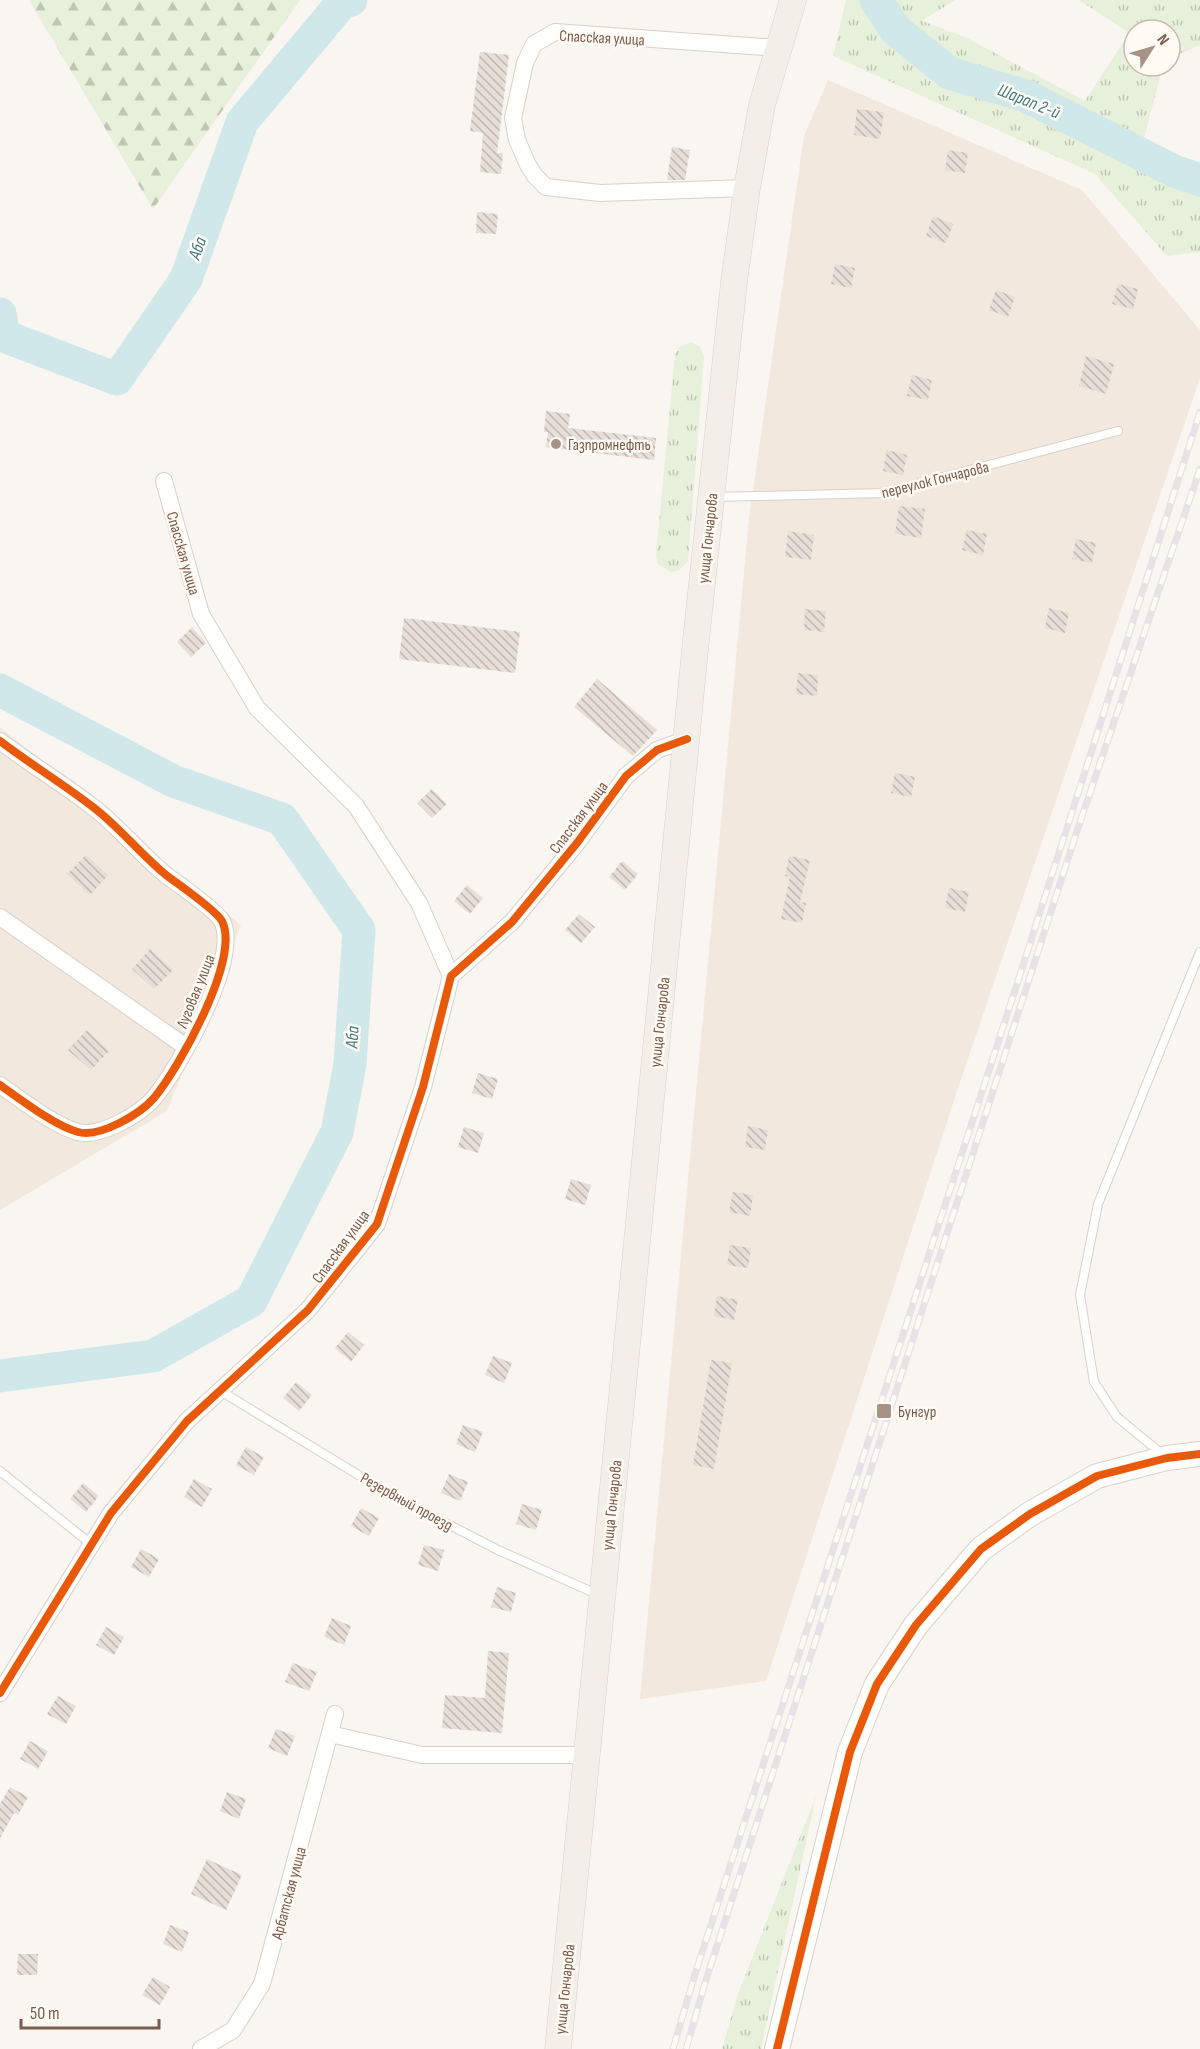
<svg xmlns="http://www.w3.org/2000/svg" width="1200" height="2049" font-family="'Sofia Sans Condensed',sans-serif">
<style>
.residential{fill:#f2e8de}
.grass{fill:url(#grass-tufts)}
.forest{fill:url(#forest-firs)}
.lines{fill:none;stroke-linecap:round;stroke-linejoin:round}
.river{stroke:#d0e8ea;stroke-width:33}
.building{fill:url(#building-back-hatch)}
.lane-casing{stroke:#d7d1cb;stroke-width:10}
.street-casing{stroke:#d7d1cb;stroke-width:18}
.secondary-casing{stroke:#d9d2cb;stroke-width:26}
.primary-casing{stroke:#dad1cc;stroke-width:27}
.lane{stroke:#fefefd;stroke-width:8}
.street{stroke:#fefefd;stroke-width:16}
.secondary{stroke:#fefefd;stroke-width:24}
.primary{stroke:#f3eee8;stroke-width:26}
.rail-casing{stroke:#e6e3e7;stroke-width:7}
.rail{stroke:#fffaf3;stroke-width:4.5;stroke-dasharray:14;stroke-linecap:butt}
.cycleway-casing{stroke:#fffaf3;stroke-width:11}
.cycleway{stroke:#e8590c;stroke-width:8}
.poi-dot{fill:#a69286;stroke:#fffaf3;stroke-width:2}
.labels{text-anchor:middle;stroke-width:5;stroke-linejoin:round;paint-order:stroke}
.street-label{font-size:16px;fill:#7a5c4d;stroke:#fffaf3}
.poi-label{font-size:16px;fill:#7a5c4d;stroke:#fffaf3;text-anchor:start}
.water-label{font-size:18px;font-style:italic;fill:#437c86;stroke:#fffaf3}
</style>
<defs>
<pattern id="grass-tufts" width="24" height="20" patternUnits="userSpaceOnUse" patternTransform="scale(1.5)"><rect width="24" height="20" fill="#e7f0db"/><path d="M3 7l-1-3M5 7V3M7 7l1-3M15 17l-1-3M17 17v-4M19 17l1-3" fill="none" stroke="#c0c6b4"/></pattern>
<pattern id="forest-firs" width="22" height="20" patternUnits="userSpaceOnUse" patternTransform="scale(1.5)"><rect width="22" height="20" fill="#e7f0db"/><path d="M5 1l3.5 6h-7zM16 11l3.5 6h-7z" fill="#c0c6b4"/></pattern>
<pattern id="building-back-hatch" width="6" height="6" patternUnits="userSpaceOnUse" patternTransform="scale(1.5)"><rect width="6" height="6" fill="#e6ded7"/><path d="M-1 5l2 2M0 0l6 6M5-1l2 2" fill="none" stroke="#bfb7b1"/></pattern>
</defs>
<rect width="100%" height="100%" fill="#f9f5f0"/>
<!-- residential -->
<path class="residential" d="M828,80L1082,190L1200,330V378L957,1091L766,1681L640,1699L749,518L804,136Z
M0,727L241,925L167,1111L0,1210Z"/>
<!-- grass -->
<path class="grass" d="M846,0H955L922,21L965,37L1085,101L1129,33L1079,0H1200V45L1170,58V30H1134V66H1163L1138,161L1200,172V252L1167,256L1095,174L833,56Z
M692,342L700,347L704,357L688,561L679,570L671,572L658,564L656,556L675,354L681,346Z
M816,1796L761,2049H722L738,1994Z"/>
<!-- forest -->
<path class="forest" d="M29,0H300L153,209Z"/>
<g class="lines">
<!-- river -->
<path class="river" d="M876,0L896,30L949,73L1026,96L1174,171L1200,180
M0,314L4,336L117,379L186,279L242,122L341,4L351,0
M0,690L173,781L282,819L359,930L350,1064L337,1132L251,1301L153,1356L0,1376"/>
</g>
<!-- building -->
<path class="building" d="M480,52L509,55L497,153H503L501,174L480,172L483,133L470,131Z
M857,109L884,112L880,139L854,135Z
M672,147L690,150L685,180H667Z
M948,150L968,153L965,173L945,170Z
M477,212L498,214L496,234L476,233Z
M933,216L953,224L946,243L926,236Z
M835,264L855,268L851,288L831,284Z
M1118,284L1138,289L1133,309L1112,304Z
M996,290L1015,297L1008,317L989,310Z
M1086,356L1114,364L1106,394L1079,386Z
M912,375L932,380L928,400L907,396Z
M546,411L570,414L568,428L656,438L654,460L546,447L548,432H544Z
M887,450L907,455L903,475L883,471Z
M899,506L925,509L921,538L895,534Z
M967,530L987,534L983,555L962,550Z
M788,531L814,535L811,560L785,557Z
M1076,539L1096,543L1092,563L1072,559Z
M1049,608L1069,613L1065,633L1045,628Z
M805,609L826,611L824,632L804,630Z
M404,618L520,632L515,673L399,659Z
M192,627L206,643L191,657L177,642Z
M798,673L818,675L817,696L796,694Z
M597,679L657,730L633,756L574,707Z
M895,773L915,777L911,797L891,793Z
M432,789L447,804L432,818L417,803Z
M86,855L108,875L90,895L67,874Z
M789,856L810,860L800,902L806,903L802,923L781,919L790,877L785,876Z
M622,861L638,874L625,890L609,877Z
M467,885L483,898L470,914L454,901Z
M949,888L969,892L965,912L945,908Z
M579,914L595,927L581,943L565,930Z
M150,949L173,970L154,989L132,969Z
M87,1030L109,1051L91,1070L68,1050Z
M478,1073L498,1079L492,1099L472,1093Z
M748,1126L768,1130L765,1150L745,1147Z
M464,1127L484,1133L478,1153L458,1147Z
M571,1179L591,1185L585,1205L565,1199Z
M733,1192L753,1195L750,1216L729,1212Z
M730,1245L751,1248L748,1268L727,1265Z
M717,1296L738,1300L734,1320L714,1316Z
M348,1332L364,1345L351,1362L335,1348Z
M493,1356L512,1363L504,1383L485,1375Z
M711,1360L732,1363L714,1469L693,1465Z
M296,1382L312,1395L299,1411L283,1398Z
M463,1425L483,1432L475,1452L456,1444Z
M246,1447L264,1457L254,1475L236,1465Z
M449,1474L468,1482L460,1501L441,1493Z
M194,1479L212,1489L202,1507L184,1497Z
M83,1483L99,1496L86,1512L70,1499Z
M522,1504L542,1510L536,1530L516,1524Z
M361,1508L379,1518L369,1536L351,1526Z
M424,1545L444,1550L438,1571L418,1565Z
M141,1549L159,1559L149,1577L131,1567Z
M497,1587L516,1593L511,1612L491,1607Z
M332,1618L351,1626L344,1645L324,1637Z
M106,1627L124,1637L114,1655L96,1645Z
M488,1651L509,1653L502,1733L442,1728L445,1695L485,1698Z
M293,1663L317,1672L309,1691L285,1682Z
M58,1696L76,1706L66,1724L47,1714Z
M276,1729L295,1736L287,1756L268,1748Z
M30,1741L48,1751L38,1769L20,1759Z
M10,1787L28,1797L18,1815L14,1813L0,1838V1804Z
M227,1792L246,1799L239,1819L220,1811Z
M207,1859L242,1875L226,1910L191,1894Z
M170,1925L189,1932L182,1952L163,1944Z
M18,1954H38L37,1975H17Z
M153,1977L170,1987L160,2005L142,1995Z"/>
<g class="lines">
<defs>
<path id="lane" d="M715,497L883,493L1118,431
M219,1390L388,1493L498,1550L599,1595
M1162,1454L1117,1417L1094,1382L1080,1295L1098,1204L1200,952
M0,1471L91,1544"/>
<path id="street" d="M747,188L600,193L546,187L535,176L528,165L517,140L513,118L525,63L534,44L555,32L778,48
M164,481L201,614L257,708L356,806L419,903L451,976
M0,741C29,763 60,782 89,804C117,824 139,853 166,875C177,883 217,911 222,921C241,958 179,1068 154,1098C140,1114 100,1138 78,1132C55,1126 20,1099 0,1085
M0,917L186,1047
M0,1693L111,1513L187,1421L308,1310L377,1224L423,1087L451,976L512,922L577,843L626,776L657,750L687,739
M330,1734L422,1755H587
M201,2049L233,2030L262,1984L335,1714"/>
<path id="secondary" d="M777,2049L850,1752L877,1684L916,1625L981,1549L1030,1514L1097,1476L1167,1458L1200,1454"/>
<path id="primary" d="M558,2049L695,650L734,282L747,188L762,105L793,0"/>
</defs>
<!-- lane casing -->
<use href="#lane" class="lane-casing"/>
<!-- street casing -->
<use href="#street" class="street-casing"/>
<!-- secondary casing -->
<use href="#secondary" class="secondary-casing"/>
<!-- primary casing -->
<use href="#primary" class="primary-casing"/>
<!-- lane -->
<use href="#lane" class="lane"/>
<!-- street -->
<use href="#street" class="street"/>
<!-- secondary -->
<use href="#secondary" class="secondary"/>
<!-- primary -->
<use href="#primary" class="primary"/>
<defs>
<path id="rail" d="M673,2049L695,1974L1018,981L1200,412
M686,2049L706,1980L1077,831L1200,469"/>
</defs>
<!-- rail casing -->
<use href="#rail" class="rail-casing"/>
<!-- rail -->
<use href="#rail" class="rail"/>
<defs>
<path id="cycleway" d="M0,741C29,763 60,782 89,804C117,824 139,853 166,875C177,883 217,911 222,921C241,958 179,1068 154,1098C140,1114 100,1138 78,1132C55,1126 20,1099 0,1085
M0,1693L111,1513L187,1421L308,1310L377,1224L423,1087L451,976L512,922L577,843L626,776L657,750L687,739
M777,2049L850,1752L877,1684L916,1625L981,1549L1030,1514L1097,1476L1167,1458L1200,1454"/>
</defs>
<!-- cycleway casing -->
<use href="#cycleway" class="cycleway-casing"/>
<!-- cycleway -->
<use href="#cycleway" class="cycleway"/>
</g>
<!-- markers -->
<g class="poi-dot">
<circle cx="556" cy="444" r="6"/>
<rect x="876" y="1403" width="16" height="16" rx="3"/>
</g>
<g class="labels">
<!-- street labels -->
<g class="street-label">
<text transform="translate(602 37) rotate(3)" y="6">Спасская улица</text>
<text transform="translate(935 479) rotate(-14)" y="6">переулок Гончарова</text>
<text transform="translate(707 538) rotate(-84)" y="6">улица Гончарова</text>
<text transform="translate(184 553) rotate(74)" y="6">Спасская улица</text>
<text transform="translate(578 817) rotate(-53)" y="6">Спасская улица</text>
<text transform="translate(195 991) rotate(-68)" y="6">Луговая улица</text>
<text transform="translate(659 1022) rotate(-84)" y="6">улица Гончарова</text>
<text transform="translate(340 1246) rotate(-54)" y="6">Спасская улица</text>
<text transform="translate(407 1501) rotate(29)" y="6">Резервный проезд</text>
<text transform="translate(611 1505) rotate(-84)" y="6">улица Гончарова</text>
<text transform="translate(288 1893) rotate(-75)" y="6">Арбатская улица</text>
<text transform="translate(564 1989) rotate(-84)" y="6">улица Гончарова</text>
</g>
<!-- poi labels -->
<g class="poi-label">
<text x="568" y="450">Газпромнефть</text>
<text x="898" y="1417">Бунгур</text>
</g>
<!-- water labels -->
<g class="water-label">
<text transform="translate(1029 101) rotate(22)" y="6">Шарап 2-й</text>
<text transform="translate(197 248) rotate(-70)" y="6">Аба</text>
<text transform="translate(352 1037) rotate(-86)" y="6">Аба</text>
</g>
</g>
<!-- north arrow -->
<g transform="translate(1152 48) rotate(53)"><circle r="28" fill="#fffaf3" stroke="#cabbb1" stroke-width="1.5"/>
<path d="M0-4.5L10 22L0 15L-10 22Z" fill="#a69286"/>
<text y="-9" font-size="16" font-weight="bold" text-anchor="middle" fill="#7a5c4d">N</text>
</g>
<!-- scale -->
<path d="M21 2019v9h138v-9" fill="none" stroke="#7a5c4d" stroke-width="3"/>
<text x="30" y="2019" font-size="18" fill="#7a5c4d" stroke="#fffaf3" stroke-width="4.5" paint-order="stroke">50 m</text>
</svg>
